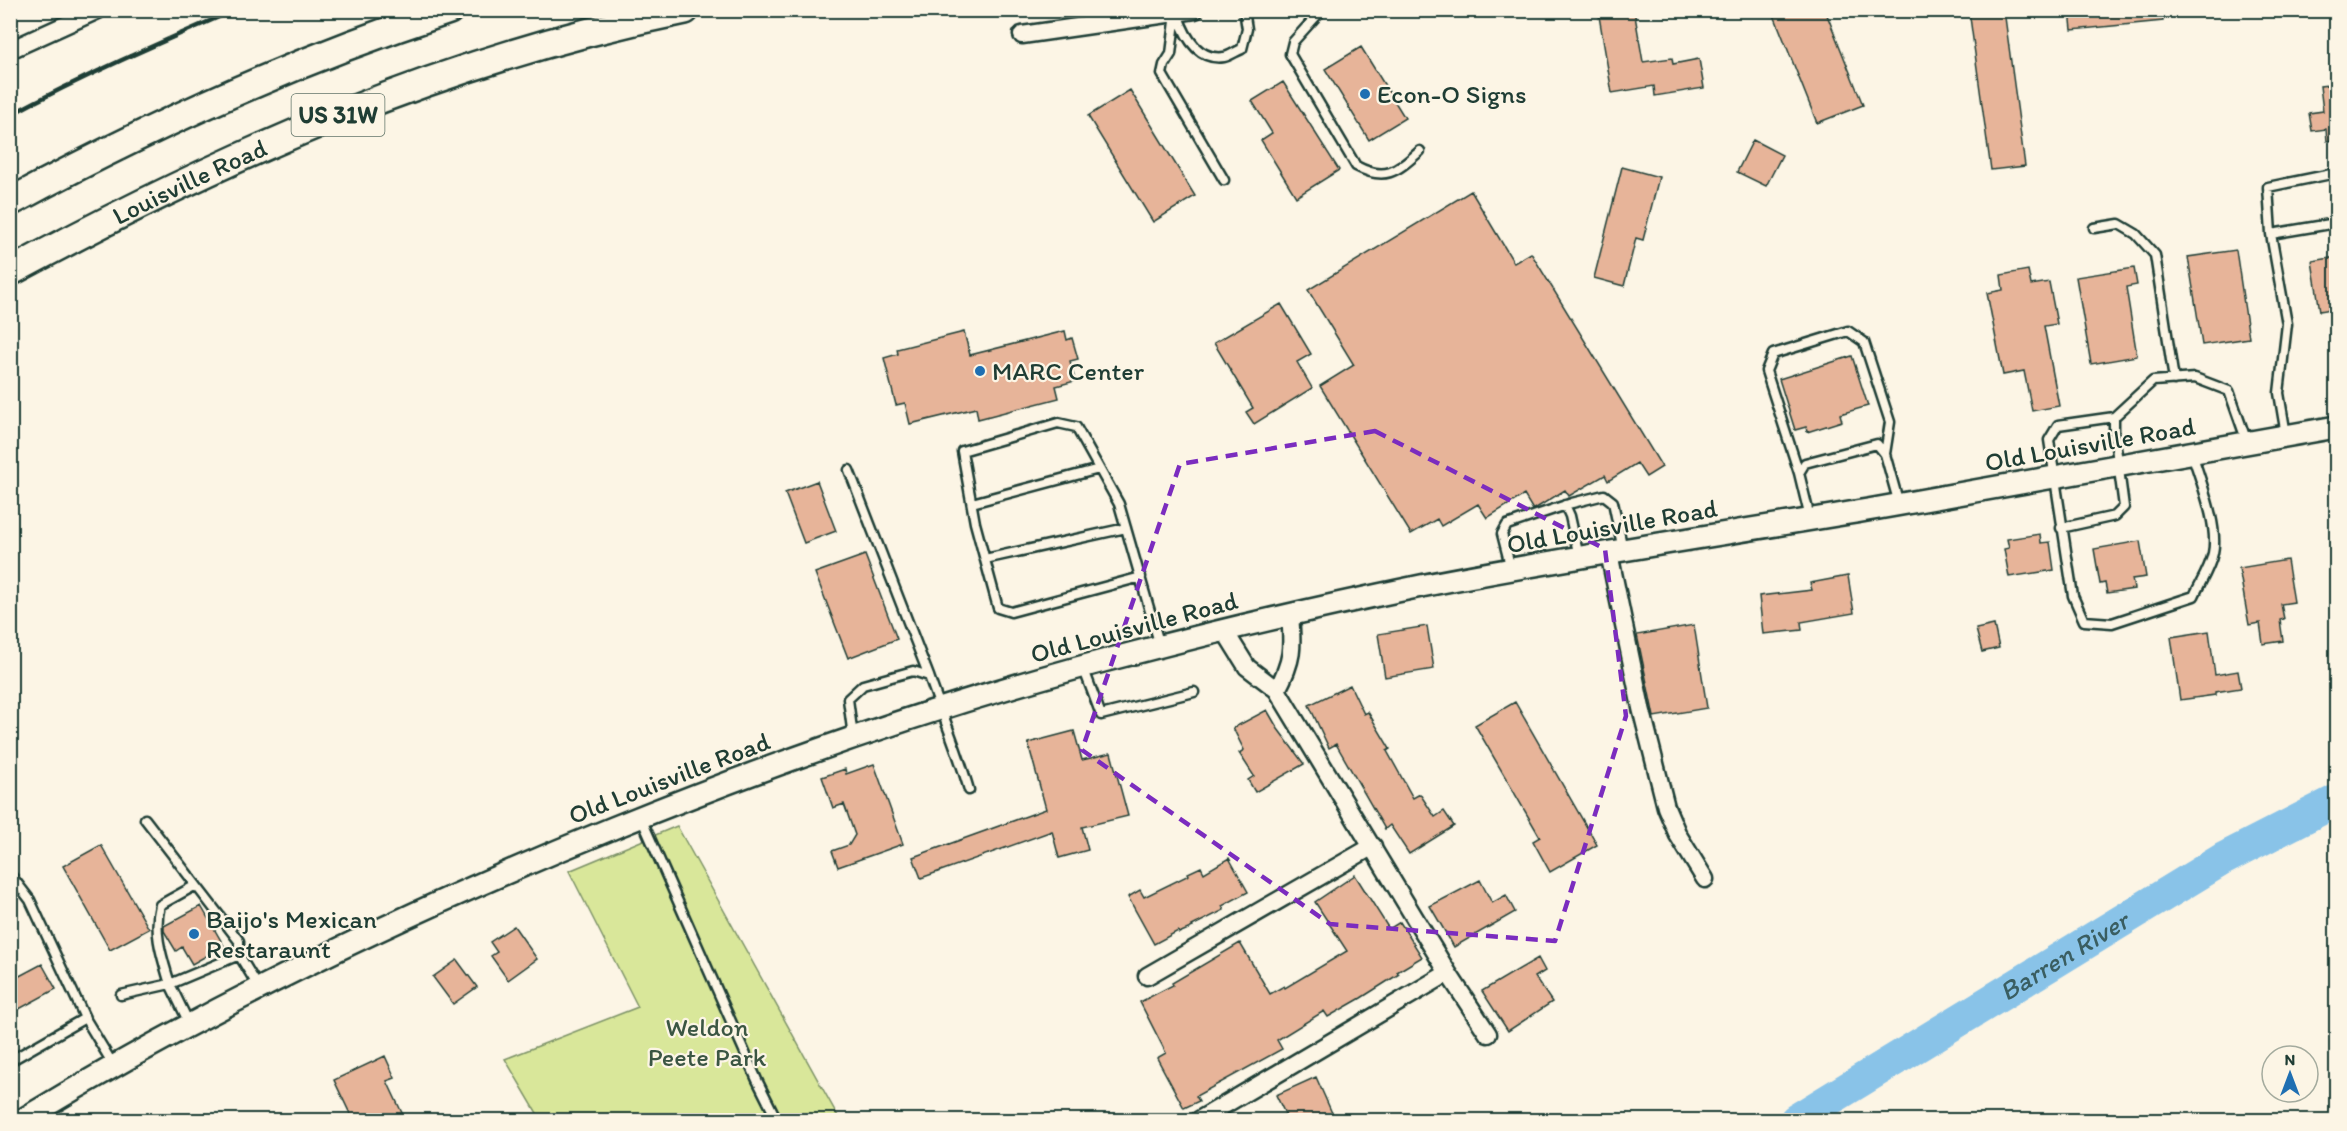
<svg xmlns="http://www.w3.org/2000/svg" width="2347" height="1131" font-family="Itim,sans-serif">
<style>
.green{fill:#d9e79a;stroke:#7c9267;stroke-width:1.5}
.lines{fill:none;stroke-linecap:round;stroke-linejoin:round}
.river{stroke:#89c3e8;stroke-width:33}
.building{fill:#e7b499;stroke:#1f3d34;stroke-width:1.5}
.service-casing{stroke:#1f3d34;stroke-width:13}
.minor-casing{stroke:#1f3d34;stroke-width:21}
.tertiary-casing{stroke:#1f3d34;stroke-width:26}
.primary-casing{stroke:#1f3d34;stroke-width:32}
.service{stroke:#fcf5e5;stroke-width:8}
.minor{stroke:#fcf5e5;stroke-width:16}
.tertiary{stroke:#fcf5e5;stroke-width:21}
.primary{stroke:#fcf5e5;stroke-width:27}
.rail{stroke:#1f3d34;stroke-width:4.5}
.marked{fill:none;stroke:#7b2cbf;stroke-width:4.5;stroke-dasharray:12 8;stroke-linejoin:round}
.poi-dot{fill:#1f6fb2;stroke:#fcf5e5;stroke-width:2}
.labels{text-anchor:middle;stroke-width:4.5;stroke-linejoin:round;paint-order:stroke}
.shield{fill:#fcf5e5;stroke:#617469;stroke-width:1.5}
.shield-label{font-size:24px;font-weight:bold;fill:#1f3d34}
.poi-label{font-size:26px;fill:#1f3d34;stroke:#fcf5e5;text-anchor:start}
.street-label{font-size:26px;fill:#1f3d34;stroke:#fcf5e5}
.park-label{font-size:26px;fill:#3b5643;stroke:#fcf5e5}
.water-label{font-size:27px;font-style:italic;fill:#3a5e61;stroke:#fcf5e5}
</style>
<rect width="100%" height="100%" fill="#fcf5e5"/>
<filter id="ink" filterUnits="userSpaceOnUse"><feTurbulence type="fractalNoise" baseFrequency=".0167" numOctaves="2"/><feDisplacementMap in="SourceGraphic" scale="12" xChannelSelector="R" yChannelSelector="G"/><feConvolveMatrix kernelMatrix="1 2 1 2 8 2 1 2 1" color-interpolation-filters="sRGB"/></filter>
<g filter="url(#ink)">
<!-- green -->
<path class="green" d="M677,826L840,1120H541L505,1059L638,1007L569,871Z"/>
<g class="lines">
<!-- river -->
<path class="river" id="s1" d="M1796,1120L2223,859L2336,801"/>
</g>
<!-- building -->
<path class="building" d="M1598,10H1634L1643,62L1672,58L1673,64L1699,59L1704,88L1655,96L1654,86L1612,93Z
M1772,10H1825L1863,105L1817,123Z
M1969,10H2004L2025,166L1991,170Z
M2070,10H2162L2163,21L2072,30Z
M1361,47L1405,118L1369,140L1325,69Z
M1283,82L1339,170L1296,197L1261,140L1272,133L1252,101Z
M2337,84V140L2327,141L2326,129L2312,131L2309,113L2323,111L2320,86Z
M1130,90L1195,196L1153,222L1088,116Z
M1753,140L1782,155L1766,186L1737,172Z
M1622,167L1659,177L1643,240L1636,238L1624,286L1594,278Z
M1471,191L1514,263L1531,253L1662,467L1646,477L1637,463L1608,481L1605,475L1569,496L1565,490L1533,510L1524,495L1487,518L1478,504L1441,526L1437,519L1411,534L1320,386L1354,365L1308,290Z
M2236,250L2249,338L2202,345L2188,257Z
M2337,257V308L2320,311L2312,261Z
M2134,268L2137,285L2126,287L2137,356L2091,364L2076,277Z
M2028,270L2031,285L2049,282L2057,324L2044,326L2059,406L2032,411L2024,371L2003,375L1987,293L2003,290L2001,275Z
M1281,304L1311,354L1297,362L1312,388L1254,424L1246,412L1253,408L1214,343Z
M1065,331L1067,340L1072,338L1078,359L1070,361L1075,381L1056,386L1059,398L978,419L976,408L910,424L905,403L896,405L884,358L898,354L897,349L964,332L970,355Z
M1852,356L1868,406L1840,414L1842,421L1807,432L1806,427L1795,430L1779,379Z
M817,481L836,531L804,543L785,493Z
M2040,534L2041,543L2050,542L2054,570L2009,577L2004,549L2009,548L2007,539Z
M2140,541L2146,577L2132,579L2134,589L2107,593L2105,583L2100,584L2094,549Z
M865,555L897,639L848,658L815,573Z
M2287,560L2294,602L2281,604L2284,619L2280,620L2283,641L2263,644L2260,623L2249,625L2239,568Z
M1848,576L1854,613L1801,622L1802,630L1763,634L1759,596L1812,590L1810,583Z
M1694,625L1707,708L1654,717L1637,635Z
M1994,625L1999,648L1982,652L1976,629Z
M1427,626L1434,669L1385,677L1378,634Z
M2209,631L2215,675L2238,671L2241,688L2215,692V695L2180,700L2171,637Z
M1350,685L1364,714L1368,712L1390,749L1387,751L1413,798L1420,794L1435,817L1444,811L1454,826L1409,854L1390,825L1385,829L1336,744L1329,748L1309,705Z
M1515,702L1597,845L1550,872L1533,841L1540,837L1475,725Z
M1267,710L1278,729L1304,764L1255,792L1248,780L1254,776L1239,753L1244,750L1233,728Z
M1074,731L1082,760L1111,753L1128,816L1082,827L1088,850L1059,858L1052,831L921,878L913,857L1046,809L1028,743Z
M874,764L903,844L838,867L832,851L849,845L855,835L844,804L833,808L822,777L845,769L846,774Z
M101,845L149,929L110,950L63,866Z
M1229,858L1248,892L1222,906L1224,910L1192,926L1193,927L1179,933L1178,931L1154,944L1128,897L1140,890L1144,897L1189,875L1188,873L1201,867L1204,873Z
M1355,875L1389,929L1400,922L1422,957L1397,972L1399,974L1361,998L1328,1017L1324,1011L1277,1040L1282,1049L1196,1096L1199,1101L1184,1108L1157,1058L1166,1053L1140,1002L1173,985L1172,983L1240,943L1270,994L1284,986L1285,988L1347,951L1315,902Z
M1480,880L1492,903L1506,895L1515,912L1454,947L1430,906Z
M201,906L224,946L192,964L182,947L176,951L164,931V926Z
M514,926L537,959L508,980L491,956L497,952L490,942Z
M1538,958L1545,971L1535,977L1552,1002L1508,1031L1482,991Z
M457,960L477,987L453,1004L433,977Z
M42,964L56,989L10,1014V981Z
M385,1056L395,1078L387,1081L403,1115L391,1120H353L334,1080Z
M1316,1077L1332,1113L1316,1120H1288L1276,1095Z"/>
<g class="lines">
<defs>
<path id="service" d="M1318,10L1319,13L1293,42L1290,54L1356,166C1386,182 1397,171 1420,151
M1176,13L1171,54L1164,65L1162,74L1224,180
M1178,16C1185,36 1198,61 1224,57C1230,56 1236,51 1242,49L1247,29L1244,10
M2094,228L2119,224L2136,234L2155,255L2174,380
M2271,234L2336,223
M2114,417L2058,425L2049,440L2073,596L2084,621L2112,623L2194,596C2200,583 2210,568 2213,553C2219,526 2200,480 2192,453
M2286,435L2279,393L2287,324L2271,234L2268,187L2336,173
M849,470L929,676
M1799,473L1766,371L1773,354L1848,331L1864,342L1890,422L1885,454
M972,503L1099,469
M1565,505L1570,516L1579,557
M1810,518L1799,473L1805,463L1877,444L1885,454L1899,504
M2061,528L2115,516L2124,507L2114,432V417L2153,381L2195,378L2229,391L2247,442
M985,559L1126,528
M1511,569L1502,534L1507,525L1572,503L1604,495L1613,502L1623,550
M1141,577L1011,612L998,608L975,523L962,451L1058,423L1076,427L1119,504L1160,646
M1083,667L1101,715L1194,692
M853,737L848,699L863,685L913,671L929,676C942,714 958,751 969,790
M641,818L757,1080L777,1120
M145,819L239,941V955
M10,874L30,900L85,1018L114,1066
M121,995L170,984C162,957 153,933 160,905L196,885
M190,1025L170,984L239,955L259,988
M10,1061L85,1018
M10,1112L14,1120"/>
<path id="minor" d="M1022,35L1195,10
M10,50L98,10
M1609,553L1641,708L1666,807L1678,835L1705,879
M1290,615C1293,648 1293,660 1277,690L1448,973L1488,1034
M1224,630L1247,667L1277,690
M1147,976L1373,846
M1199,1120L1448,973"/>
<path id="tertiary" d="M22,1120C210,1006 409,911 613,828C783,759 957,698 1134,653C1229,628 1325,606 1421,586C1572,556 1726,534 1879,508C2032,482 2184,454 2336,427"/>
<g id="primary">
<path d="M10,202C151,126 296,60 449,10"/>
<path id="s2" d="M10,272C224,156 446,58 685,10"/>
</g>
</defs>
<!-- service casing -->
<use href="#service" class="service-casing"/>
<!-- minor casing -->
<use href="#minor" class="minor-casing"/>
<!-- tertiary casing -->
<use href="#tertiary" class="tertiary-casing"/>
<!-- primary casing -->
<use href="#primary" class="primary-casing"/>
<!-- service -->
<use href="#service" class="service"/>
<!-- minor -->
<use href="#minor" class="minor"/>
<!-- tertiary -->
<use href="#tertiary" class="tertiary"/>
<!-- primary -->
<use href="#primary" class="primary"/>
<!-- rail -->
<path class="rail" d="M10,115C83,76 159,43 235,10"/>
</g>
</g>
<!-- marked area -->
<path class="marked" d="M1375,431L1605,549L1626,716L1555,941L1330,924L1082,750L1180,464Z"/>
<!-- markers -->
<g class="poi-dot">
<circle cx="1365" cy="94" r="6"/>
<circle cx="980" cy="371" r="6"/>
<circle cx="194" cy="934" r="6"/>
</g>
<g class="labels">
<!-- shield labels -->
<rect class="shield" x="291.5" y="94" width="93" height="42" rx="4.5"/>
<g class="shield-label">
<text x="338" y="123">US 31W</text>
</g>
<!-- poi labels -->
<g class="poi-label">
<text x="1377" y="103">Econ-O Signs</text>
<text x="992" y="380">MARC Center</text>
<text x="206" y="928">Baijo's Mexican<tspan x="206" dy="30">Restaraunt</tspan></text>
</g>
<!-- street labels -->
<g class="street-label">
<text dy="9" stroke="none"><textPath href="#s2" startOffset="201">Louisville Road</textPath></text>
<text transform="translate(2090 444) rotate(-10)" y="9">Old Louisville Road</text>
<text transform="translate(1612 526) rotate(-10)" y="9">Old Louisville Road</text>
<text transform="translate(1134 627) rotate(-15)" y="9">Old Louisville Road</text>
<text transform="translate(669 778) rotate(-21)" y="9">Old Louisville Road</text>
</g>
<!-- park labels -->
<g class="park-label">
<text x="707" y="1036">Weldon<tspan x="707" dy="30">Peete Park</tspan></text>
</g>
<!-- water labels -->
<g class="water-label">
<text dy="9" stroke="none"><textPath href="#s1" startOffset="314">Barren River</textPath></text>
</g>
</g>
<!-- margin -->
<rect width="2347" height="1131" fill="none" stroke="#fcf5e5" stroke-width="36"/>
<rect x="18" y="18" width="2311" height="1095" fill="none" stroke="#1f3d34" stroke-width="2" filter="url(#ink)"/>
<!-- north arrow -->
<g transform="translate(2290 1074)"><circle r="28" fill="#fcf5e5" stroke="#a4ab9e" stroke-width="1.5"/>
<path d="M0-4.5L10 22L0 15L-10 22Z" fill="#1f6fb2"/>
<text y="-9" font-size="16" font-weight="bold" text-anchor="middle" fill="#1f3d34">N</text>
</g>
</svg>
